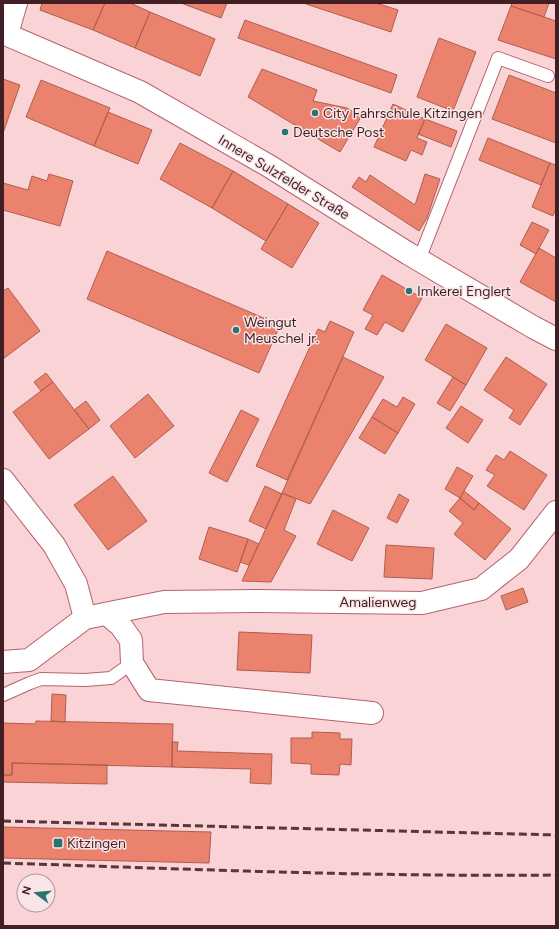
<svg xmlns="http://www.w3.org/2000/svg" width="559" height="929" font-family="Figtree,sans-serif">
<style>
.building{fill:#eb826d;stroke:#af5e4e}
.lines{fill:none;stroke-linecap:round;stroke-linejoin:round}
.service-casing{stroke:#b7626e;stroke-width:14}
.minor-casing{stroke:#b7626e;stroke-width:24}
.tertiary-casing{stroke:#b7626e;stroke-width:24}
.service{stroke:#fff;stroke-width:12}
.minor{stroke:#fff;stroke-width:22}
.tertiary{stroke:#fff;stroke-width:22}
.rail{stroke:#59363a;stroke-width:3;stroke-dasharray:8 4;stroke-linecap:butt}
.poi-dot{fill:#297371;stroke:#f9e5e7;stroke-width:1.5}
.labels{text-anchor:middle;stroke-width:3;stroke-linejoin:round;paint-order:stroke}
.poi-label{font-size:14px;fill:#421f24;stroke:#f9e5e7;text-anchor:start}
.street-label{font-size:14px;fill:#421f24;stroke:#f9e5e7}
</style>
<rect width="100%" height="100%" fill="#f9d3d6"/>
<!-- building -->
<path class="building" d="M42,3H105L93,30L40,10Z
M105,3H130L150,12L135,48L93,30Z
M181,3H227L221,18Z
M303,3H376L398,10L391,32Z
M512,3H549L544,17L511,6Z
M511,6L556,21V59L498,40Z
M150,12L215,39L200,76L135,48Z
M245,20L397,75L391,93L238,38Z
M439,38L476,52L453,111L417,97Z
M262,69L317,90L313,101L347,108L361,117L340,152L248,97Z
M509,75L556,93V143L492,119Z
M3,79L20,85L3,133Z
M41,80L110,108L94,146L26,117Z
M393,104L425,119L417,138L427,142L422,155L411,150L406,161L374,147Z
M108,112L152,130L138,164L94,146Z
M425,119L457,131L451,147L418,134Z
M488,138L550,163L541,185L479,160Z
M180,143L233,171L212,208L160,179Z
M550,163L556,165V209L553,216L532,207Z
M233,171L288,204L266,241L212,208Z
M49,174L73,181L60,226L3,210V183L28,190L32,176L47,181Z
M425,174L440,179L427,218L419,231L352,187L359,177L366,182L370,175L415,205Z
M288,204L319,223L292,268L261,249Z
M532,222L549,230L536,254L520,245Z
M539,248L556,258V302L520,282Z
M107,251L280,325L259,373L87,299Z
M382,275L422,298L403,332L385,322L377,335L365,329L373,315L363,310Z
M8,288L40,331L3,359V291Z
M330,321L354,332L287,480L256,466L318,329L325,332Z
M446,324L487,348L466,385L425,360Z
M343,357L384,377L310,504L282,493Z
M506,357L547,384L520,425L509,418L514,410L484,390Z
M46,373L53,382L41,391L34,382Z
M453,377L466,385L450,411L437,403Z
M53,382L89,429L49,459L13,412Z
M148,394L174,426L135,458L110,426Z
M403,397L415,404L398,433L372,417L383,399L397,407Z
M86,401L100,420L89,429L74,410Z
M461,406L483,420L468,443L446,428Z
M241,410L259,419L227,482L209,473Z
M372,417L398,433L385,454L359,438Z
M510,451L547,475L524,510L487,486L495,475L486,470L496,455L504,460Z
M457,467L473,476L460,498L445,489Z
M113,476L147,521L108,550L74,505Z
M265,486L282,494L266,529L249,521Z
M464,491L479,503L474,510L460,498Z
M282,493L296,499L284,530L296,536L271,582L242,581Z
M399,494L409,500L397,523L387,518Z
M460,498L474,510L479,503L511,529L485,560L454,534L463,523L449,511Z
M333,510L369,528L352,561L317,544Z
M209,527L248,539L237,572L199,559Z
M248,539L259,544L249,565L240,562Z
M386,545L434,548L432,579L384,577Z
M523,588L528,602L506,610L501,596Z
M239,632L312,635L310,673L237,670Z
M52,694L66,695L65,722L51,721Z
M36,721L173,724L172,767L12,763V775H3V723L35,724Z
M312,732L340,733V739H352L351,765L340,764L339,775L311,774V764L291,763V738H312Z
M172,742H178L177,751L272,754L271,784L250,783L251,769L172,767Z
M12,763L107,765V784L3,782V775H12Z
M3,827L211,832L209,863L3,858Z"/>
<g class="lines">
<defs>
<path id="service" d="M419,260L498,58L548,76
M3,695L30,683L41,679L85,680L111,678L132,663"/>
<path id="minor" d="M7,34L16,3
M3,480L54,545L76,584L85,618
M107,614L121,626L131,640L132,663L149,690L372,713"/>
<path id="tertiary" d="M3,33L140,92L269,166L409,254L533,327L556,339
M3,662L29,660L85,618L164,602L258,601L422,603L481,589L519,559L556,512"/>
</defs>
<!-- service casing -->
<use href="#service" class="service-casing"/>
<!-- minor casing -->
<use href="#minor" class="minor-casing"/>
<!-- tertiary casing -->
<use href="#tertiary" class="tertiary-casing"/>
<!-- service -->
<use href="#service" class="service"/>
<!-- minor -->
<use href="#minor" class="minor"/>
<!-- tertiary -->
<use href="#tertiary" class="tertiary"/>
<!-- rail -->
<path class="rail" d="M3,821L556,835
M3,863C187,869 372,877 556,875"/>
</g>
<!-- markers -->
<g class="poi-dot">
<circle cx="315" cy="113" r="4"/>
<circle cx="285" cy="132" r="4"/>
<circle cx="409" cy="291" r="4"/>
<circle cx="236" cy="330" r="4"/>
<rect x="53" y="838" width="10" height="10" rx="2"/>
</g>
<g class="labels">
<!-- poi labels -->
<g class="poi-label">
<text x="323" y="118">City Fahrschule Kitzingen</text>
<text x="293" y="137">Deutsche Post</text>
<text x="417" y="296">Imkerei Englert</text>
<text x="244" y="327">Weingut<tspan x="244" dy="16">Meuschel jr.</tspan></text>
<text x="67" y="848">Kitzingen</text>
</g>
<!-- street labels -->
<g class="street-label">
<text transform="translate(284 177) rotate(31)" y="5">Innere Sulzfelder Straße</text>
<text x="378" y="607">Amalienweg</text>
</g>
</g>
<!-- border -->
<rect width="559" height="929" fill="none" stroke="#421f24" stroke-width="8"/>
<!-- north arrow -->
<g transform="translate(36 893) rotate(286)"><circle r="19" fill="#f9e5e7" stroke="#b09699"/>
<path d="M0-3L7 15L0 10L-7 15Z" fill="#297371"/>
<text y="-6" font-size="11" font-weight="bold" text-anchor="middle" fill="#421f24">N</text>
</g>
</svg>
